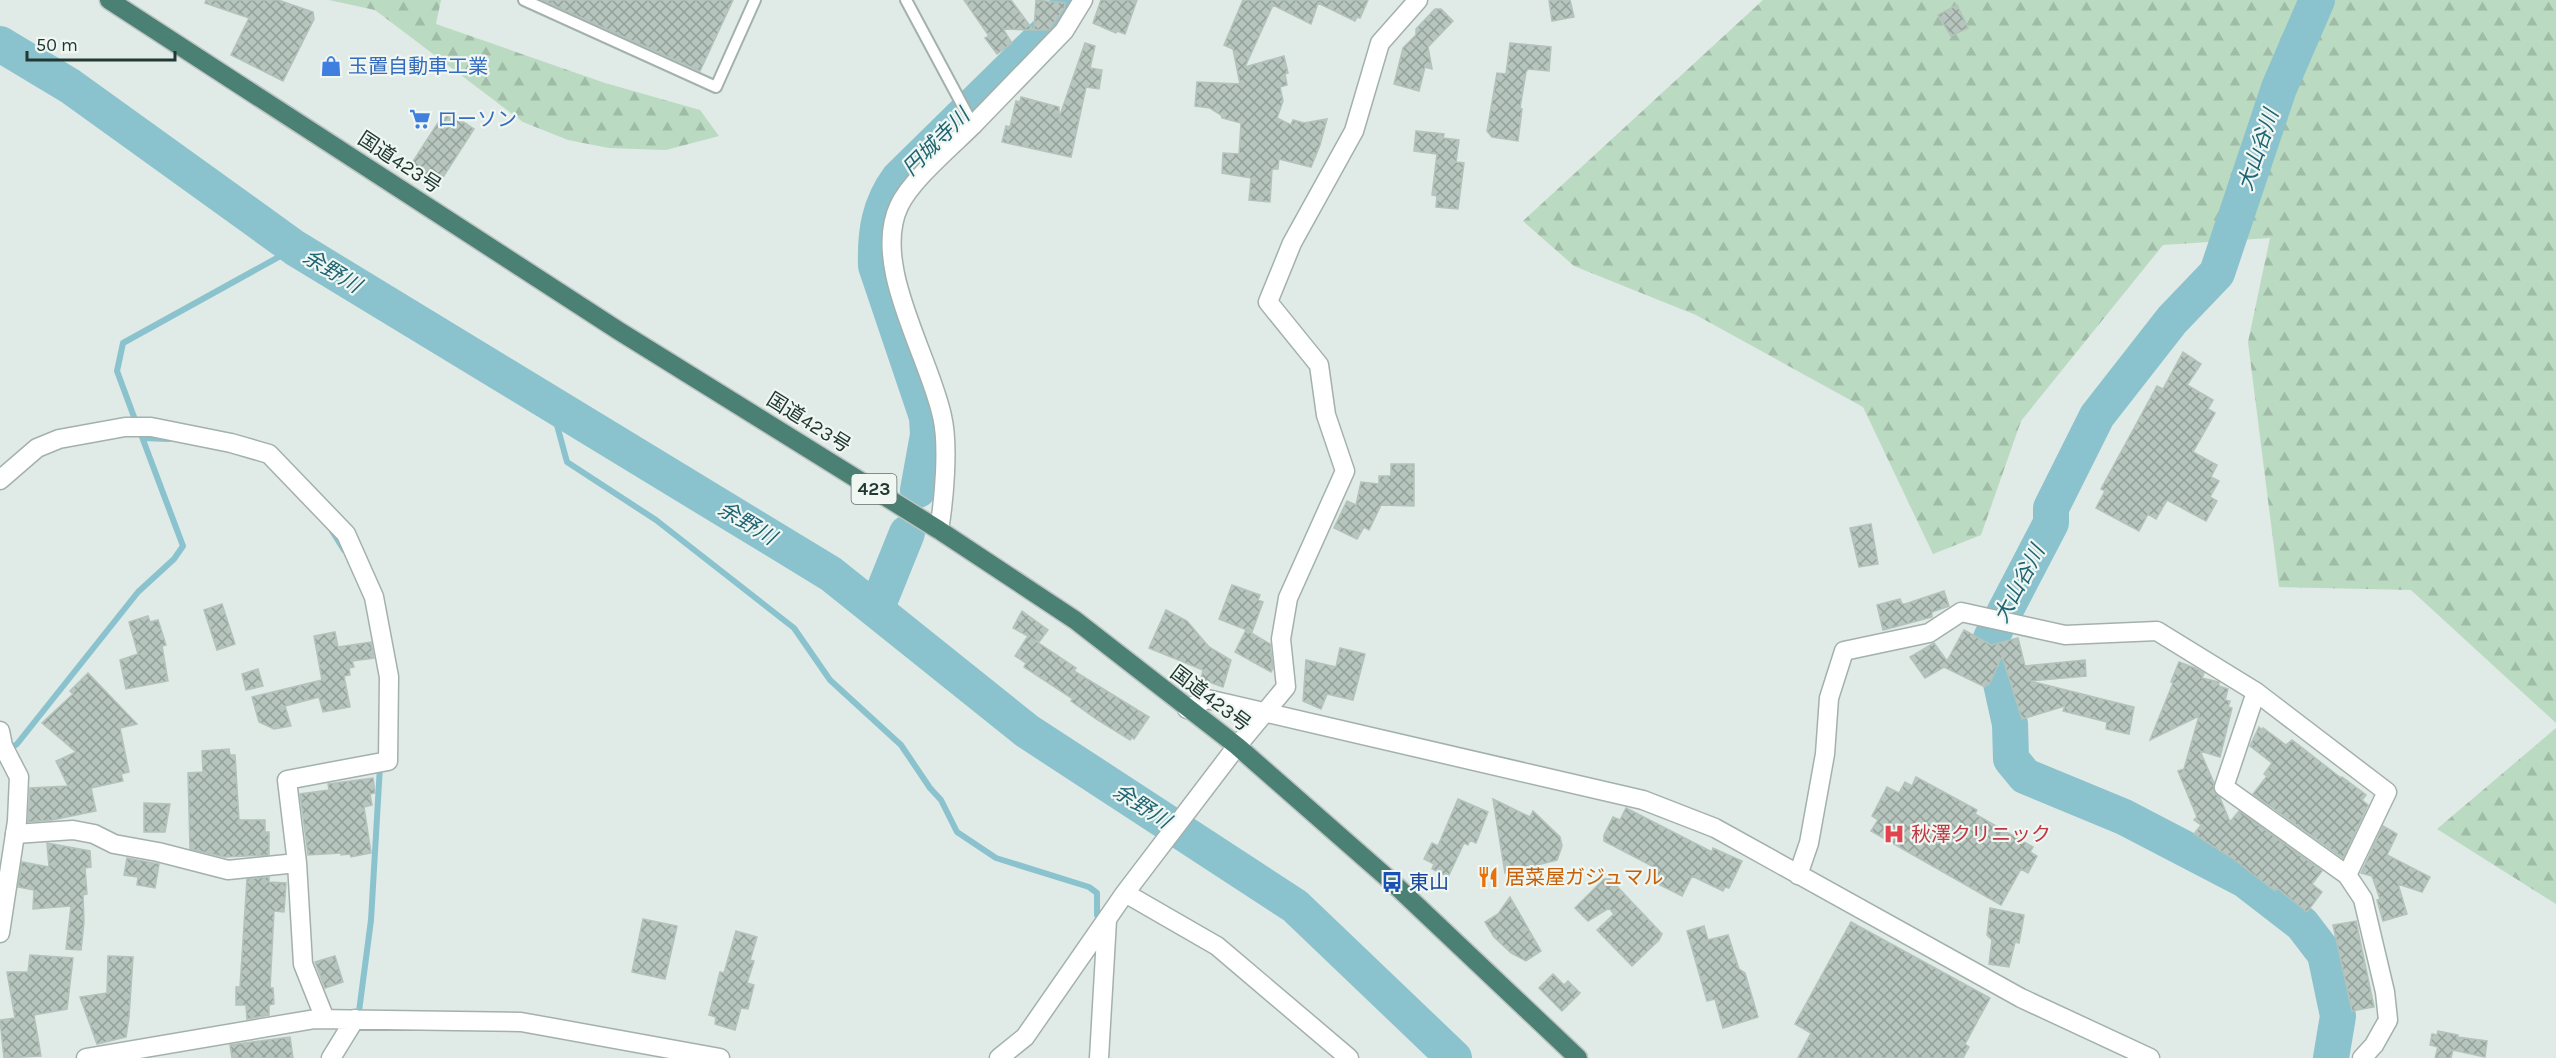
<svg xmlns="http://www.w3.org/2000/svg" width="2556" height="1058" font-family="Karla,'Noto Sans JP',sans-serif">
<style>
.forest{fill:url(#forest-firs)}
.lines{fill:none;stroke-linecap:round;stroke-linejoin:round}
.stream{stroke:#8ac3cd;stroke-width:6}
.river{stroke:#8ac3cd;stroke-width:36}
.building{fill:url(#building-cross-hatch);stroke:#b3c3bc;stroke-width:1.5}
.service-casing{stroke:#a3b1ad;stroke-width:14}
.minor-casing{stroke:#a3b1ad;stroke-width:21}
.tertiary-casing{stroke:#a3b1ad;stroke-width:21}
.trunk-casing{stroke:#bdc4c2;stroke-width:21}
.service{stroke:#fff;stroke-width:10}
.minor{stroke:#fff;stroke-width:18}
.tertiary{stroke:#fff;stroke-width:18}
.trunk{stroke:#4b8074;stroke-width:18}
.labels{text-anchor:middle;stroke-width:4.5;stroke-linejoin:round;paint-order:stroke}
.shield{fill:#f0f7f3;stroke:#60726d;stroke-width:1.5}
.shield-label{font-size:18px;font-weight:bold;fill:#223933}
.shop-label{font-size:20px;fill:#366cbe;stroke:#f0f7f3;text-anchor:start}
.street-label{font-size:20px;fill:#223933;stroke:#f0f7f3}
.health-label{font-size:20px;fill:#be3a42;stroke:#f0f7f3;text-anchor:start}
.food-label{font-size:20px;fill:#c56008;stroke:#f0f7f3;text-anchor:start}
.transit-label{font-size:20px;fill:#164399;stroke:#f0f7f3;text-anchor:start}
.water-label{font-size:21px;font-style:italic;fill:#1f6472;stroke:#f0f7f3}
</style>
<defs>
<pattern id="forest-firs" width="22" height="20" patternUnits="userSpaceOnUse" patternTransform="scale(1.5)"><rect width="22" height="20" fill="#badac2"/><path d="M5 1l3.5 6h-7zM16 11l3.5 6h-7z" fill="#a0bca7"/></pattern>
<pattern id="building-cross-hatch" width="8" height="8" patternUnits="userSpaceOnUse" patternTransform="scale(1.5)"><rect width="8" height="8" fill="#b6c5be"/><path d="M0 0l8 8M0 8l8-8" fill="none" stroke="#94a19b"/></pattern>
</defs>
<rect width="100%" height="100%" fill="#e0eae6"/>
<!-- forest -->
<path class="forest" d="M329,0H441L436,24L605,83L700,110L719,136L666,150L609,148L568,140L523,122L375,10Z
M1763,0H2556V723L2411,590L2279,587L2248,342L2270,238L2163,245L2021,421L1981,535L1933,554L1863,407L1696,315L1574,266L1523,221Z
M2556,728V904L2437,829Z"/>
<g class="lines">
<!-- stream -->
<path class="stream" d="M551,403L567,462L656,520L794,628L830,680L901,745L930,788L941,800L957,832L996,858L1089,887L1097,893V915
M137,425L117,371L123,343L295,248
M143,438L169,439
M332,531L344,550
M8,750L17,744L138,592L174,559L183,546L142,437
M358,1019L371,920L380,766"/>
<!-- river -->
<path class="river" d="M2317,0L2279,88L2217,273L2172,320L2097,416L2051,508V523L1991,638L2010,724L2011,759L2025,776L2124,817L2245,880L2302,924L2325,954L2338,1016L2331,1058
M0,44L70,86L295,248L831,574L1027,731L1295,906L1454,1058
M918,490L928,435L927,417L876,266C875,232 879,205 899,178L1053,27L1072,0
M876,610L907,533"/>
</g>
<!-- building -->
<path class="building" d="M206,0H278L313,12L314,19L283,81L231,55L249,18L205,3Z
M542,0H733L700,71Z
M964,0H1011L1033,30L1003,29L1012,43L997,54L985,38L989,36Z
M1036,0L1065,3L1064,9L1049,30H1034Z
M1101,0H1137L1125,34L1117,31L1116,33L1093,23Z
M1243,0H1368L1360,18L1357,17L1355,21L1318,3L1311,24L1273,5L1245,67L1284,56L1288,73L1285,74L1287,85L1280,87L1283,101L1277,118L1291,125L1293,120L1304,123L1327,119L1320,145L1311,167L1279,159L1278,169H1272L1270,202L1249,200L1251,178L1222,173L1223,153L1239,154L1241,123L1222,118L1221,115L1210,108L1195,106L1197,82L1240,84L1233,49L1224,45Z
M1549,0H1570L1574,17L1552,21Z
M1957,5L1968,28L1951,36L1938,15Z
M1435,9H1441L1453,21L1428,47L1432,69L1425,67L1419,91L1394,84L1403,48L1416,35V29Z
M1085,43L1095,46L1090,68L1102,70L1099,89L1086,87L1071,157L1002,142L1006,126L1010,127L1016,101L1020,102L1021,97L1059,107V118Z
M1510,43L1551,47L1549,71L1528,69L1526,72L1520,108L1522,109L1518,141L1492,137L1487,131L1497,73L1506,74Z
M448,112L474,129L438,185L410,166L441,118L444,120Z
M1416,131L1444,134L1443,138L1459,140L1456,162L1464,163L1458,209L1436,207L1437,196L1432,195L1437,154L1414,151Z
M2183,352L2201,364L2187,385L2213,400L2208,409L2215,413L2193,452L2217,465L2211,477L2219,481L2210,497L2217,501L2206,521L2167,500L2156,519L2148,514L2139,531L2096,508L2105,491L2101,489L2157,386L2163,389Z
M1391,464H1414V506L1381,505L1369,530L1364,527L1357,539L1334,528L1347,501L1356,505L1361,482L1379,484V476H1391Z
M1871,524L1878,564L1859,567L1850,528Z
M1232,585L1260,595L1258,600L1263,602L1252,632L1219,619Z
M1944,591L1949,606L1932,612V617L1883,630L1877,605L1900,599L1902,604H1905Z
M222,604L235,644L217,650L204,610Z
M1166,610L1187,621L1209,647L1231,660L1223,687L1201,679L1203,670L1149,648Z
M1022,611L1048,630L1039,642L1031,638L1076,668L1074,671L1149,717L1134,739L1132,737L1130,740L1096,719L1071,701L1073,699L1024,667L1026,663L1015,656L1028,636L1013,628Z
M148,616L150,622L158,620L166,645L162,646L168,681L126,689L120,660L138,654L129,622Z
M1246,630L1270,644L1273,668L1271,672L1235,652Z
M1964,630L1991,645L2018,638L2025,666L2085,660L2086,676L2030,681L2134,707L2129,734L2106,729L2107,722L2063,711L2065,706L2022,719L2002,656L1989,685L1987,684L1985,687L1944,667L1925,678L1910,657L1934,643L1947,661Z
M335,632L338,647L371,642L374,658L352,661L354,667L349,668L350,675L344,676L350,707L323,712L319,697L285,706L291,726L274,729L259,722L252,697L322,680L314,636Z
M1340,648L1365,654L1353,700L1327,694L1321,709L1303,701L1306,660L1336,667Z
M2179,662L2195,668L2204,673L2202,678L2219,682V686L2228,689L2225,700L2230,701L2228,707L2232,708L2220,757L2200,751L2214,783V791L2220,798L2230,822L2239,811L2322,871L2312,884L2322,892L2307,912L2277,888L2275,891L2232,858L2194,834L2201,825L2194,820L2197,817L2178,771L2184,769L2199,716L2150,740L2173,683L2171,682Z
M258,669L263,686L246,690L242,674Z
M88,673L137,724L120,728L129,772L121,774L123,781L91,788L96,811L52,820L28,822L30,788L68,786L56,761L76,752L42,723L73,694L70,691Z
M2259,727L2262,730L2263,728L2286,745L2292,740L2341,778L2342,777L2366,795L2362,800L2368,805L2343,858L2253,794L2267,776L2264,774L2272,763L2250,746Z
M229,749L230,755H235L239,820H265V832H269V855L224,857L190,849L188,773L203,772L202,751Z
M1916,777L1977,810L1975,814L2033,847L2030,852L2037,856L2028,873L2021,869L2001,905L1871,831L1878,820L1872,816L1887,787L1899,793L1905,782L1912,786Z
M373,778L375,793L370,794L372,805L364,807L371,853L351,857L350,854L341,855V853L308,855L300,794L329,790L328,784Z
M1458,799L1488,812L1476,843L1470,840L1468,845L1464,843L1448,877L1432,869L1434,864L1424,859L1432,843L1438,846Z
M1493,799L1530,817L1533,811L1560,837L1562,846L1557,860L1505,873Z
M144,803L170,804L165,832H144Z
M1626,808L1712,852L1713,848L1742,861L1729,888L1725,887L1723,891L1692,876L1682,896L1648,879L1654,867L1604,841V835L1613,817L1620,820Z
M2383,826L2397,834L2387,855L2430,877L2422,892L2398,884L2407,914L2383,921L2377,900L2380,899L2372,876L2361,873Z
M47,843L90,851L91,867L85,868L87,894L83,895L84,922L81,950L66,949L71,906L33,909L34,890L18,887L22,862L49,867Z
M127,858L159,864L155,888L137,885L138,877L124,875Z
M269,877V882L286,883L284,912L274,911L270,988H273L274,1004L269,1005V1015L247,1019L246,1005H236V987H240L247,879Z
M1604,879H1610L1662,934L1659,940L1632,966L1597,930L1614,914L1609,908L1588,921L1575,908Z
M1510,897L1541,951L1526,961L1511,953L1494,937L1485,922L1498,914Z
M1990,908L2024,915L2019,943L2015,942L2009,967L1989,964L1992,940L1987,935Z
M643,919L677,926L665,979L632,972Z
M2356,921L2374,1007L2352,1011L2333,925Z
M1851,922L1990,998L1965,1044L1969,1047L1963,1058H1798L1811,1033L1795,1024Z
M1704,926L1708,940L1728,935L1739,969L1745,973L1758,1017L1723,1028L1715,999L1707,1001L1687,931Z
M736,931L757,937L750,960L754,961L747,983L754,985L748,1009L741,1008L735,1030L715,1024L716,1017L709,1015L720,972L724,973Z
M30,955L73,958L67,1009L34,1015L41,1056L4,1058L0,1020L15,1018L7,972H28Z
M108,956L133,957L129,1017L126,1037L97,1044L80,997L107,993Z
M335,956L343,982L325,988L315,962Z
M1553,974L1564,985L1568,981L1580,993L1562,1011L1539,988Z
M2438,1031L2458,1035L2457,1037L2487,1041L2485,1057L2453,1050L2451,1058H2435L2438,1047L2430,1045L2432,1034L2437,1035Z
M290,1037L293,1058H232L230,1045Z"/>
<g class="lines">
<defs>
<path id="service" d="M524,0L716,87L755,0
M906,0L973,125"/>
<path id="minor" d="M973,125L1064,31L1083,0
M0,480L37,448L59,439L125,427H151L231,443L269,454L346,534L374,597L389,677L388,761L287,780L297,863L303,964L325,1019
M2256,692L2224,787L2347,875
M1187,709L1207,699L1643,800L1715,828L2021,998L2150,1058
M15,834L73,830L94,834L114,844L158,852L228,870L297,863
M1798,875L1809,843L1825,754L1829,698L1844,651L1929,633L1961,612L2065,635L2157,631L2256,692L2387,792L2347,875L2363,899L2385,992L2388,1020L2374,1045L2362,1058
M1125,893L1217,946L1349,1058
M86,1058L315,1019L521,1022L720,1058
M331,1058L355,1019
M999,1058L1025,1037L1125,893L1237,746L1286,687L1281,639L1288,598L1345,471L1326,415L1319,365L1268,302L1292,243L1354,131L1380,43L1418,0
M1099,1058L1107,920"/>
<path id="tertiary" d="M939,530C944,500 949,445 942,416C929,355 871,265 899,206C911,180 952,146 973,125
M0,731L3,746L19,777L17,821L0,933"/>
<path id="trunk" d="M109,0L619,331L939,530L1075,620L1237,746L1392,882L1578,1058"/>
</defs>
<!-- service casing -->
<use href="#service" class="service-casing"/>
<!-- minor casing -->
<use href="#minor" class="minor-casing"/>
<!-- tertiary casing -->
<use href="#tertiary" class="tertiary-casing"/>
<!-- trunk casing -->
<use href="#trunk" class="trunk-casing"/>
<!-- service -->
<use href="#service" class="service"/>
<!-- minor -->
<use href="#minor" class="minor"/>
<!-- tertiary -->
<use href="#tertiary" class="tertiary"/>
<!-- trunk -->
<use href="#trunk" class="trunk"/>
</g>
<!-- icons -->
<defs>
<symbol id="shop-bare" viewBox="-9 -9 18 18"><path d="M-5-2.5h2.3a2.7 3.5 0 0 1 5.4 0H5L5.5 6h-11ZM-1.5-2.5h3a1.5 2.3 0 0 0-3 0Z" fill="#3f7fe0" stroke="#f0f7f3" stroke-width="2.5" paint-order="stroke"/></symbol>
<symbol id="supermarket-bare" viewBox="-9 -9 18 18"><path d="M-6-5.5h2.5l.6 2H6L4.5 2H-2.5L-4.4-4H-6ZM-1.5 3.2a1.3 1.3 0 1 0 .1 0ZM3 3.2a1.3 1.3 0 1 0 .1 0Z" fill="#3f7fe0" stroke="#f0f7f3" stroke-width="2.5" paint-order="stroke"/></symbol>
<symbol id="hospital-bare" viewBox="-9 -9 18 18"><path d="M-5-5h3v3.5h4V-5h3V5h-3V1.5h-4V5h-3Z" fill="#e0444e" stroke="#f0f7f3" stroke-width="2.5" paint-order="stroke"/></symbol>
<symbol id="restaurant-bare" viewBox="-9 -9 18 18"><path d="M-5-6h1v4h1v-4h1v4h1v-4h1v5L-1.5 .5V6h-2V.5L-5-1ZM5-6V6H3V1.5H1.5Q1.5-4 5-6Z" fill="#e8710a" stroke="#f0f7f3" stroke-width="2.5" paint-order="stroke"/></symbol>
<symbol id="bus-bare" viewBox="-9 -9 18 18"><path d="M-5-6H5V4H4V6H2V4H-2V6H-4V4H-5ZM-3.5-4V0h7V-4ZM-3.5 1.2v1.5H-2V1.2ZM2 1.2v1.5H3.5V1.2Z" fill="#1a4fb4" stroke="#f0f7f3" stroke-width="2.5" paint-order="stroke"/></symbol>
</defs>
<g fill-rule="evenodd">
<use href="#shop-bare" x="316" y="51" width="30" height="30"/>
<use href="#supermarket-bare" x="405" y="104" width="30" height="30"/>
<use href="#hospital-bare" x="1879" y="819" width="30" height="30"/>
<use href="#restaurant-bare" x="1473" y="862" width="30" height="30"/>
<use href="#bus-bare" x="1377" y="867" width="30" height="30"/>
</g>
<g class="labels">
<!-- shield labels -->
<rect class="shield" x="851.5" y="474" width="45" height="30" rx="4.5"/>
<g class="shield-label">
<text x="874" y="495">423</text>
</g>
<!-- shop labels -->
<g class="shop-label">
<text x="348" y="73">玉置自動車工業</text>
<text x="437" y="126">ローソン</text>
</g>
<!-- street labels -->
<g class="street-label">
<text transform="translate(400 162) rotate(33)" y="7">国道423号</text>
<text transform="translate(809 422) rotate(32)" y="7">国道423号</text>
<text transform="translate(1211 698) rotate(37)" y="7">国道423号</text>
</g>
<!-- health labels -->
<g class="health-label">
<text x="1911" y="841">秋澤クリニック</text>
</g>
<!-- food labels -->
<g class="food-label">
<text x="1505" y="884">居菜屋ガジュマル</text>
</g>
<!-- transit labels -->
<g class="transit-label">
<text x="1409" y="889">東山</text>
</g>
<!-- water labels -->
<g class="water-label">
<text transform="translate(936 142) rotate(-45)" y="7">円城寺川</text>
<text transform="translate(2258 150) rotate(-71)" y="7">大山谷川</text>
<text transform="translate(332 271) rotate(31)" y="7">余野川</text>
<text transform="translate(747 523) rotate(31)" y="7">余野川</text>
<text transform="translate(2019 584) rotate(-62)" y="7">大山谷川</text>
<text transform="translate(1142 806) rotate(33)" y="7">余野川</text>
</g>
</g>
<!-- scale -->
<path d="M27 51v9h148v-9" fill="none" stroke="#223933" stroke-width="3"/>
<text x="36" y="51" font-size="18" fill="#223933" stroke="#f0f7f3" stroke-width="4.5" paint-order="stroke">50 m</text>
</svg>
